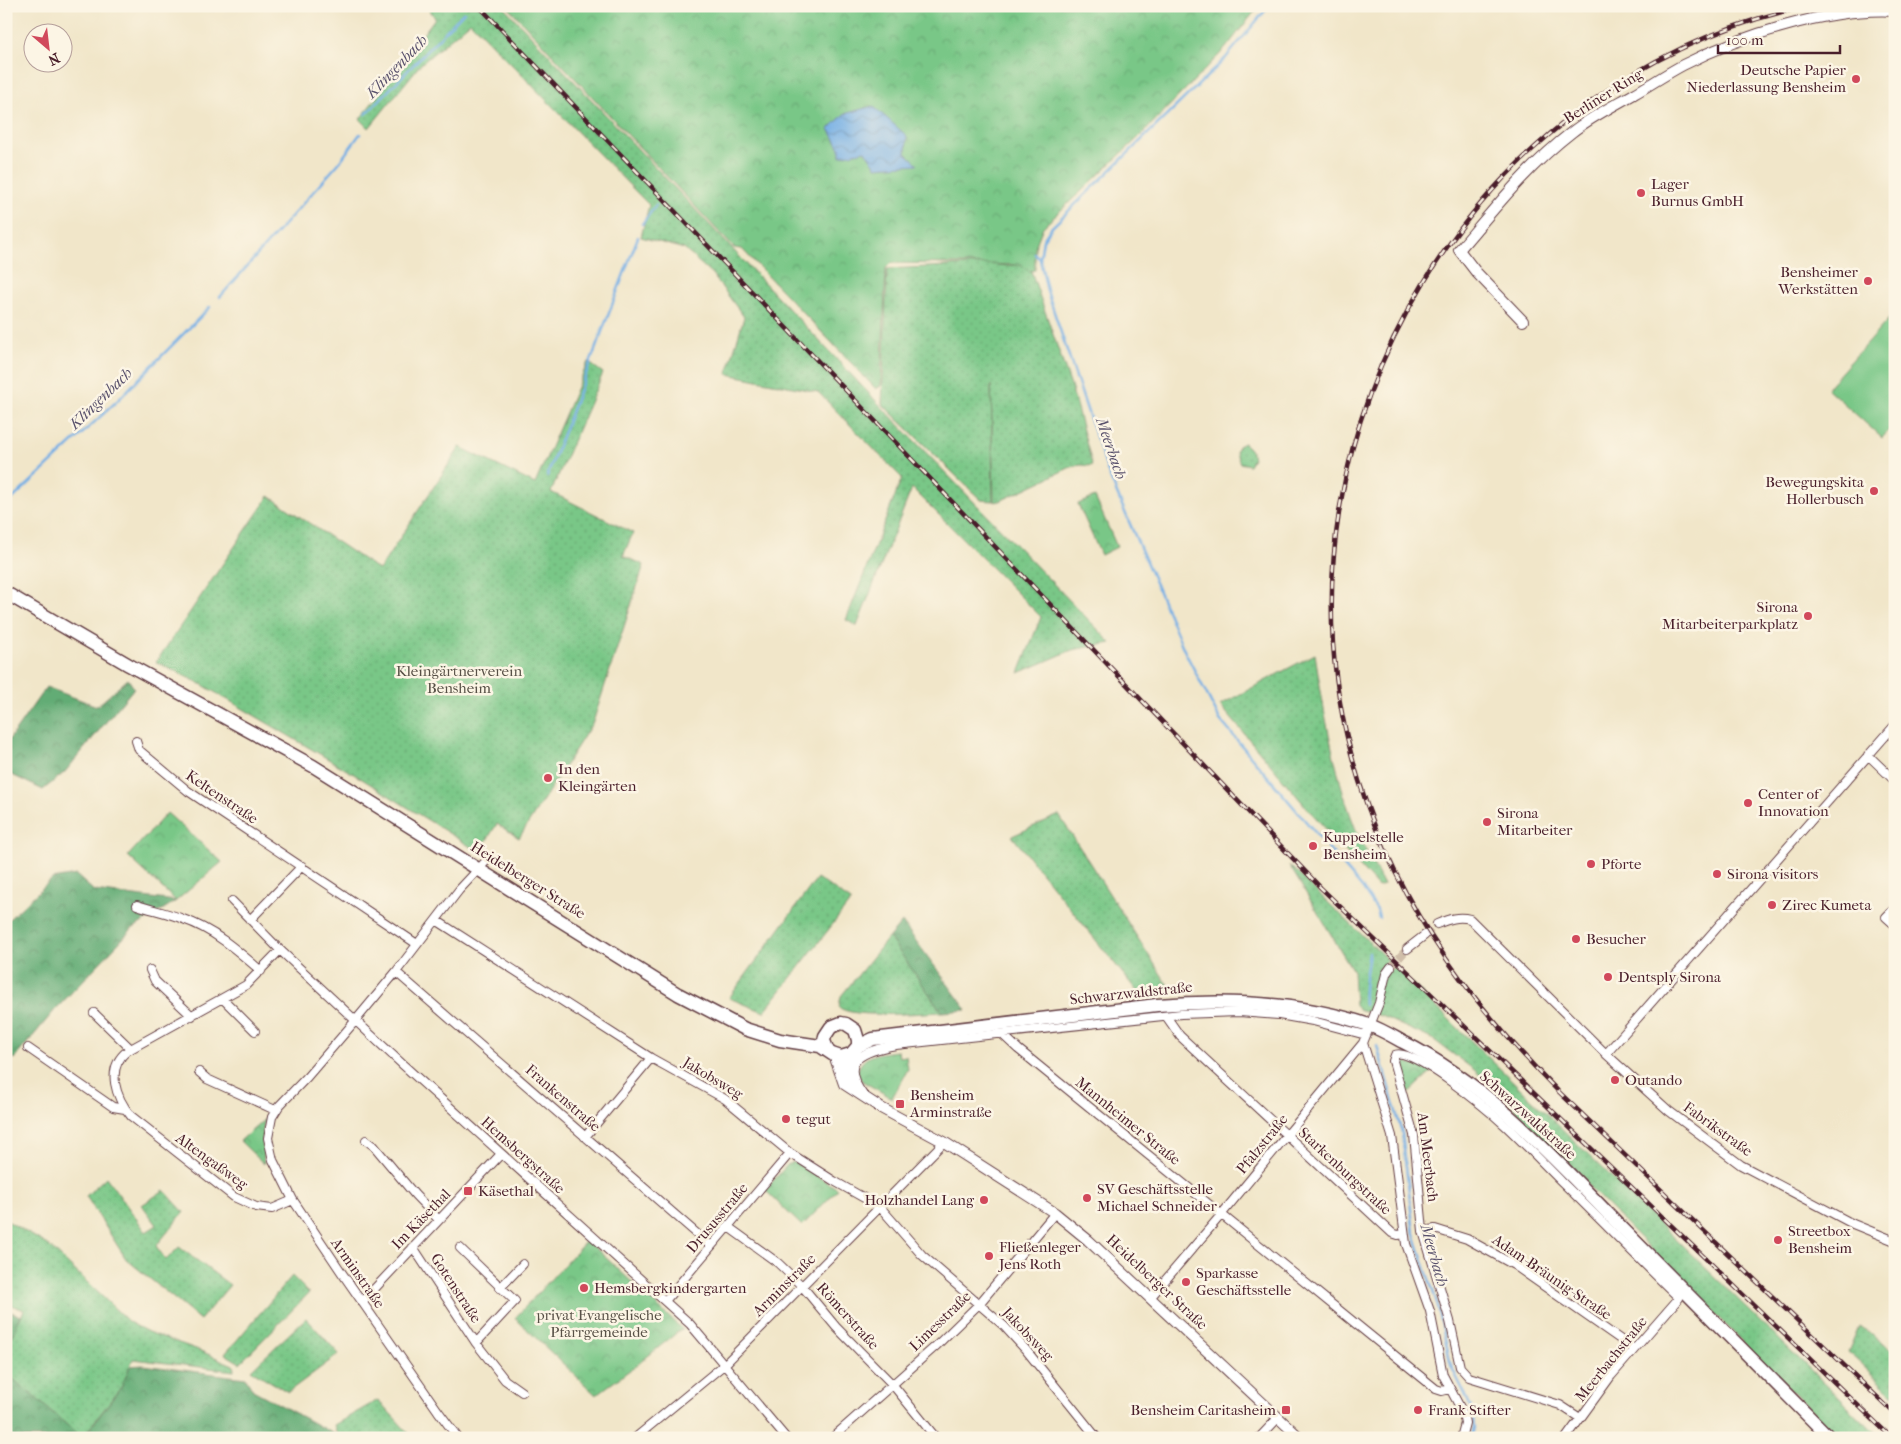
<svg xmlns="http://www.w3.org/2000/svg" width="1901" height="1444" font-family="'IM FELL French Canon',serif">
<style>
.grass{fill:url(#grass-dots);stroke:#627359}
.forest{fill:url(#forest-crowns);stroke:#566650}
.park{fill:url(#park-crowns);stroke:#627359}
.pitch{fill:#79c787;stroke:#627359}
.water{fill:url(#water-waves);stroke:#5f6788}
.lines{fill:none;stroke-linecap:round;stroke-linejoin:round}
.stream{stroke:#74afe5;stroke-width:2.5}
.minor-tunnel{stroke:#d0bea9;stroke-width:8;stroke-dasharray:8 4;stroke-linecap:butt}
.minor-casing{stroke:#633d43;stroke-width:10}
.tertiary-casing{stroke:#633d43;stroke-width:12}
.primary-casing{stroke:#633d43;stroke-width:15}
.minor{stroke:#fff;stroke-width:8}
.tertiary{stroke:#fff;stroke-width:10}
.primary{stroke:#fff;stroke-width:12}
.rail-casing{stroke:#4a1f2b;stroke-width:4.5}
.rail{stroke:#fcf5e5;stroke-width:2.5;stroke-dasharray:8;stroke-linecap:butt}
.poi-dot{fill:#d1495b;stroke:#fcf5e5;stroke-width:2}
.labels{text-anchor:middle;stroke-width:5;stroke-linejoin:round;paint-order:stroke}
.poi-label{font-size:15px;fill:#4a1f2b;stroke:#fcf5e5;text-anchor:start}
.street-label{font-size:15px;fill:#4a1f2b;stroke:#fcf5e5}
.park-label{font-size:15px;fill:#585147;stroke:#fcf5e5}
.water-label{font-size:16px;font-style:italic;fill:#59516c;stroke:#fcf5e5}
</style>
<defs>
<pattern id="grass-dots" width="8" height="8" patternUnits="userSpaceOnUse" patternTransform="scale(1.25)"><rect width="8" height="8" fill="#79c787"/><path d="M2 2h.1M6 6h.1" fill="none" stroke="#6aaa75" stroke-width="1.8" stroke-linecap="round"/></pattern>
<pattern id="forest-crowns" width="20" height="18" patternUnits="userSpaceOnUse" patternTransform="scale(1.25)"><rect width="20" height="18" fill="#62ac74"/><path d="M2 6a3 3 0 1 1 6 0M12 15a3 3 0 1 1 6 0" fill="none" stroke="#538b5f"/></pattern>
<pattern id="park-crowns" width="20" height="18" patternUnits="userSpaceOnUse" patternTransform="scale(1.25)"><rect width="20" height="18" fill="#79c787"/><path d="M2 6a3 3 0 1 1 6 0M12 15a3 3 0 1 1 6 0" fill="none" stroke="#6aaa75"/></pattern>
<pattern id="water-waves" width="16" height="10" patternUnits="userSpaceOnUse" patternTransform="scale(1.25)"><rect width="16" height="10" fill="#74afe5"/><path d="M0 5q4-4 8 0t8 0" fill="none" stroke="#618eba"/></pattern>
</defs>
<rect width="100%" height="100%" fill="#fcf5e5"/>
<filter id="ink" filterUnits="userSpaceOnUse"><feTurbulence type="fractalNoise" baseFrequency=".02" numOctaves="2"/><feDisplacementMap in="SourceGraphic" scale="10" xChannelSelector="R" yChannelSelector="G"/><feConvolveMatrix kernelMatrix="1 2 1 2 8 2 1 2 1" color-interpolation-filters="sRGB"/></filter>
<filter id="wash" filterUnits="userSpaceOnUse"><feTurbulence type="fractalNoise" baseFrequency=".0096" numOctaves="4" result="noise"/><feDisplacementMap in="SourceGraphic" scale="20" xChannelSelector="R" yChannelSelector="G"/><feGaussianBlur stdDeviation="1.12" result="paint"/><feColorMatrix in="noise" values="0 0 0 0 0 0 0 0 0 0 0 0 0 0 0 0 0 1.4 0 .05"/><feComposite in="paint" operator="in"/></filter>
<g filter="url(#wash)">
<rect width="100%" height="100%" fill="#f1e6c9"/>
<!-- grass -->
<path class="grass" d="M427,6H503L877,402L1111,643L1072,650L1019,673L1041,617L912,488L857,626L846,620L902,478L818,392L727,374L744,317L712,274L684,249L641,237L649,205L470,22L420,65L369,128L360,119L435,18Z
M1023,263L1029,265L1071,386L1092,464L1091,466L1081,465L1071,467L1000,501L994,502L991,385L993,501L981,500L882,404L887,269L988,264L1009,266Z
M588,362L603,373L551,492L633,533L623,556L644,565L593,722L519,838L497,824L479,852L362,779L201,684L156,662L269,496L379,570L460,447L535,484Z
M1244,443L1250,449L1253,458L1249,465L1240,463L1236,453L1238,446Z
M1315,654C1324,712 1336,783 1359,837C1367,853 1376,869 1384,885L1378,887L1307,808L1220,705Z
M1059,815L1171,990L1140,995L1012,836Z
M1289,865L1358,931L1881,1438H1839L1780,1380L1532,1129L1503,1095L1473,1069L1434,1040L1381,1016L1358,1009L1355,1006L1353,971Z
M817,878L851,901L764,1012L729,998Z
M889,937L942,1012C924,1013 850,1019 839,1007L841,996Z
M106,1177L146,1232L157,1225L142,1205L164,1190L184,1212L156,1246L166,1260L179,1247L230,1285L200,1320L126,1259L86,1196Z
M6,1220L48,1245L129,1322L148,1332L196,1349L233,1365L235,1368L234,1371L133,1359L122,1386L82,1438L6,1373V1349L24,1310L6,1303Z
M292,1276L309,1293L240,1363L225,1354Z
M306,1318L339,1354L288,1392L251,1370Z
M1859,1326L1895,1351V1396L1848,1352Z
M378,1400L413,1438H341L337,1435L334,1425Z"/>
<!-- forest -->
<path class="forest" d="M128,679L134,688L65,772L43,790L6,772V744L46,687L97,706Z
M76,875L94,891L176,901L132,929L55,1010L14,1059L6,1054V922L52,879Z
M902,922L967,1010L942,1012L889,937Z
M6,1310L21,1316L6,1349Z
M143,1365L246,1378L253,1390L341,1438H83L122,1386L130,1366Z
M6,1373L82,1438H6Z"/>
<!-- park -->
<path class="park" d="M507,6H1259L1225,49L1137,139L1043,227L1035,247V270L1029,271L1020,265L891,263L886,268L881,386L876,389L742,249L734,248Z
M1095,497L1117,547L1101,555L1078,504Z
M167,813L222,862L176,901L128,856Z
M898,1051L899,1057L906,1056L908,1069L892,1098L862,1081L857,1074C861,1053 880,1053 898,1051Z
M1399,1059L1432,1071L1408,1093Z
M265,1119C261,1135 263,1148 264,1164L240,1141Z
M792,1162L798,1164L838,1189L802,1226L765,1190L787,1165Z
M587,1240L683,1330L679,1331L638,1364L596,1395L515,1318Z"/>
<!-- pitch -->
<path class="pitch" d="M1895,312V424L1882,438L1827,388Z"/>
<!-- water -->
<path class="water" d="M873,106L907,136L906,153L918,164L876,167L865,151L840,156V148L829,129L844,114Z"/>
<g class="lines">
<!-- stream -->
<path class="stream" d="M1269,6L1225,59L1051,228L1043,240L1040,259L1047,291L1109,475L1184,650L1220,720L1363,889L1377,910L1379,918
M366,114L464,12
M642,224L656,205
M1035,254L1040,259
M220,297L338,164L360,134
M547,476L638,237
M6,505L117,401L210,307
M1364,1005C1362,984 1367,972 1369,952
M1377,1046L1402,1133L1414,1234L1437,1303L1451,1366L1465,1394L1472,1410L1474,1428L1471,1438"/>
</g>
</g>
<g filter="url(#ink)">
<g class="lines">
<!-- minor-tunnel -->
<path class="minor-tunnel" d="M1425,935L1437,924
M1391,967L1407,949"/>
<defs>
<path id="minor" d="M136,741L139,750L188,791L417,944
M1868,755L1895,781
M232,901L280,950L401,1063L690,1324L786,1438
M137,905C152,910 168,913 183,919C213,929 237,950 261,971
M1895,908L1886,917L1895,925
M250,920L302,866
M436,920L651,1058L725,1099L790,1153L834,1181L880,1207L922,1255L1004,1326L1026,1350L1097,1438
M1437,924C1449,919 1458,916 1470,919L1606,1054L1669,1111L1741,1165L1853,1224L1895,1241
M1407,949L1425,935
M280,950L246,985L127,1051C105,1069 116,1098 131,1116L234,1197L256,1207L272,1209L293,1200
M150,970L155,981L192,1016
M396,972L711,1246
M223,999L255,1031
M94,1013L131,1049
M1166,1016L1180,1036L1392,1233L1398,1235L1404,1234
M1002,1034L1018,1049L1436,1389L1442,1391L1450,1389
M1363,1043L1392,1136L1406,1244L1430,1311L1443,1375L1463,1413L1465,1423L1461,1438
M28,1048L113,1107L125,1109
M1606,1054L1895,725
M199,1072L207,1079L275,1110
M863,1095C837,1059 864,1051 896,1045L1181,1014L1239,1012L1279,1015L1313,1021L1366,1035
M585,1137L651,1058
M366,1140L374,1146L415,1195L439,1220
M727,1226L778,1263L802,1286L836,1327L893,1385L936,1438
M1423,1231L1435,1229L1467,1239L1514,1265L1634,1349
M413,1247L476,1343L505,1380L522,1392
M460,1248L515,1301L476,1343
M500,1288L523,1264
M1150,1298L1221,1215L1363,1043L1379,1003L1386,974L1391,967
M665,1301L790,1153
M362,1302L501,1154
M458,1438L438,1411L342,1273L293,1200L273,1160L268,1138L272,1117L279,1106L307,1077L356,1020L396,972L459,890L488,859
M635,1438L725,1364L944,1142
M832,1438L937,1345L979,1304L1055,1213
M1259,1438L1279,1417
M1566,1438L1611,1376L1679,1298C1640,1260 1602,1221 1563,1183C1544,1164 1526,1145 1507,1127C1492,1113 1411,1045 1395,1055L1393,1061L1414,1135L1423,1231L1450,1321L1460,1367L1469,1377L1560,1405L1580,1418"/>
<path id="tertiary" d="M1523,321L1476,272L1459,250C1495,208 1528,166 1572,132C1591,117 1613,106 1634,94C1650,85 1666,74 1683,65C1740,36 1830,7 1895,11
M834,1055L844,1084L881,1108L944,1142L1055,1213L1088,1240L1300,1438
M848,1081C844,1071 845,1063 851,1054"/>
<path id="primary" d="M6,593L129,665L313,766L678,994L745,1029L780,1040L820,1046L832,1054L841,1057L851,1054L858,1046V1040L855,1030L846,1024L841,1023L831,1027L825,1036L824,1041L828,1051
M858,1046L873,1039L1157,1005C1229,999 1300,1002 1369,1025C1380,1029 1392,1036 1403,1042C1491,1086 1557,1162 1626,1232C1694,1300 1762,1369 1830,1438"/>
</defs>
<!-- minor casing -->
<use href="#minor" class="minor-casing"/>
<!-- tertiary casing -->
<use href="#tertiary" class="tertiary-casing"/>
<!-- primary casing -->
<use href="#primary" class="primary-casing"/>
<!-- minor -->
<use href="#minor" class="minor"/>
<!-- tertiary -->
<use href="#tertiary" class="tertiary"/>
<!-- primary -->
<use href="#primary" class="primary"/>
<defs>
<path id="rail" d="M479,6L1321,888L1892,1438
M1807,6C1477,76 1265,428 1351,753C1387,890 1460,992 1558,1091L1895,1414"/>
</defs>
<!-- rail casing -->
<use href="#rail" class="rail-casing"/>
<!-- rail -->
<use href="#rail" class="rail"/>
</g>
</g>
<!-- markers -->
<g class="poi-dot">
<circle cx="1856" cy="79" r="5"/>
<circle cx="1641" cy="193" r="5"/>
<circle cx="1868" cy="281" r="5"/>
<circle cx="1874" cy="491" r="5"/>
<circle cx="1808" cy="616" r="5"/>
<circle cx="548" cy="778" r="5"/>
<circle cx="1748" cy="803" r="5"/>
<circle cx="1487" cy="822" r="5"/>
<circle cx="1313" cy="846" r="5"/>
<circle cx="1591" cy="864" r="5"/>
<circle cx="1717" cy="874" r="5"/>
<circle cx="1772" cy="905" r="5"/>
<circle cx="1576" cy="939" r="5"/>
<circle cx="1608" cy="977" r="5"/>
<circle cx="1615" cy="1080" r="5"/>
<rect x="895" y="1099" width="10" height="10" rx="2.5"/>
<circle cx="786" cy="1119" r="5"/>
<rect x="463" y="1186" width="10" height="10" rx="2.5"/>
<circle cx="1087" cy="1198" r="5"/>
<circle cx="984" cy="1200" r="5"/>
<circle cx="1778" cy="1240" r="5"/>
<circle cx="989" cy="1256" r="5"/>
<circle cx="1186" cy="1282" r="5"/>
<circle cx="584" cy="1288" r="5"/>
<rect x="1281" y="1405" width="10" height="10" rx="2.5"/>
<circle cx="1418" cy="1410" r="5"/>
</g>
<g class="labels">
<!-- poi labels -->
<g class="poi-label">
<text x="1846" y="75" text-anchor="end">Deutsche Papier<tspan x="1846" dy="17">Niederlassung Bensheim</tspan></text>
<text x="1651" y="189">Lager<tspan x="1651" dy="17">Burnus GmbH</tspan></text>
<text x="1858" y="277" text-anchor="end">Bensheimer<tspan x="1858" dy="17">Werkstätten</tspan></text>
<text x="1864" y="487" text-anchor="end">Bewegungskita<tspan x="1864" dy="17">Hollerbusch</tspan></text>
<text x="1798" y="612" text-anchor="end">Sirona<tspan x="1798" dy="17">Mitarbeiterparkplatz</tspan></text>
<text x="558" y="774">In den<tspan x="558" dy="17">Kleingärten</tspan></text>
<text x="1758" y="799">Center of<tspan x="1758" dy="17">Innovation</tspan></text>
<text x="1497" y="818">Sirona<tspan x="1497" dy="17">Mitarbeiter</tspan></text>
<text x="1323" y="842">Kuppelstelle<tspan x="1323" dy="17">Bensheim</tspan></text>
<text x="1601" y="869">Pforte</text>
<text x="1727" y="879">Sirona visitors</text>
<text x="1782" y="910">Zirec Kumeta</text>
<text x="1586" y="944">Besucher</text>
<text x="1618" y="982">Dentsply Sirona</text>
<text x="1625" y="1085">Outando</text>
<text x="910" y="1100">Bensheim<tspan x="910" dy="17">Arminstraße</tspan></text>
<text x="796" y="1124">tegut</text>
<text x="1097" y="1194">SV Geschäftsstelle<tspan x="1097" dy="17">Michael Schneider</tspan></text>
<text x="478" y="1196">Käsethal</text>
<text x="974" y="1205" text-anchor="end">Holzhandel Lang</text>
<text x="1788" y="1236">Streetbox<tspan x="1788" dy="17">Bensheim</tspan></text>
<text x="999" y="1252">Fließenleger<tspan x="999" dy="17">Jens Roth</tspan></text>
<text x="1196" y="1278">Sparkasse<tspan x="1196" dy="17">Geschäftsstelle</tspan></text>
<text x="594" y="1293">Hemsbergkindergarten</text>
<text x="1276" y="1415" text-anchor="end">Bensheim Caritasheim</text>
<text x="1428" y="1415">Frank Stifter</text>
</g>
<!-- street labels -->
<g class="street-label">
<text transform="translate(1603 96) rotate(-32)" y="5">Berliner Ring</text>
<text transform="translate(222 797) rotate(34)" y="5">Keltenstraße</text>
<text transform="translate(528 880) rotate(32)" y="5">Heidelberger Straße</text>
<text transform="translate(1131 993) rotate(-6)" y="5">Schwarzwaldstraße</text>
<text transform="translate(713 1078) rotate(31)" y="5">Jakobsweg</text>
<text transform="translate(563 1098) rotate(41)" y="5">Frankenstraße</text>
<text transform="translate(1528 1115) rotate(42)" y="5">Schwarzwaldstraße</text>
<text transform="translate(1128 1121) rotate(39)" y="5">Mannheimer Straße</text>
<text transform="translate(1718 1129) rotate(36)" y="5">Fabrikstraße</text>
<text transform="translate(1262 1144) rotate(-51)" y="5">Pfalzstraße</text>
<text transform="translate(523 1155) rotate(42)" y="5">Hemsbergstraße</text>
<text transform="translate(1428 1157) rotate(83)" y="5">Am Meerbach</text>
<text transform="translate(212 1161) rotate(36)" y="5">Altengaßweg</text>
<text transform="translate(1345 1171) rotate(43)" y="5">Starkenburgstraße</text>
<text transform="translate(717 1218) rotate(-50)" y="5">Drususstraße</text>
<text transform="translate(421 1219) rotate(-46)" y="5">Im Käsethal</text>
<text transform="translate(358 1273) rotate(55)" y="5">Arminstraße</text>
<text transform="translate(1552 1277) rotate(34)" y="5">Adam-Bräunig-Straße</text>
<text transform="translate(1157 1282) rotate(43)" y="5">Heidelberger Straße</text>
<text transform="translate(784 1285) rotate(-45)" y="5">Arminstraße</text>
<text transform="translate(456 1288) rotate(57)" y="5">Gotenstraße</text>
<text transform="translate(848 1316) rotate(48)" y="5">Römerstraße</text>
<text transform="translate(940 1321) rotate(-44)" y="5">Limesstraße</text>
<text transform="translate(1028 1334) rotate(47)" y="5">Jakobsweg</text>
<text transform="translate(1611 1359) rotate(-51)" y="5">Meerbachstraße</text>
</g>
<!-- park labels -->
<g class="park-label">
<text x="459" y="676">Kleingärtnerverein<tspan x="459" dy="17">Bensheim</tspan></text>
<text x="599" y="1320">privat Evangelische<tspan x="599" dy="17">Pfarrgemeinde</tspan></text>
</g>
<!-- water labels -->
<g class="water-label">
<text transform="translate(396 66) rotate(-46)" y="6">Klingenbach</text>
<text transform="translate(100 398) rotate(-44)" y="6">Klingenbach</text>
<text transform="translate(1112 448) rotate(71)" y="6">Meerbach</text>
<text transform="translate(1435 1255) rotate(74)" y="6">Meerbach</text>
</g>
</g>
<!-- margin -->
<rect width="1901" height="1444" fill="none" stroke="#fcf5e5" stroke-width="25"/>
<!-- north arrow -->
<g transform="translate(48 48) rotate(152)"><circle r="24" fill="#fcf5e5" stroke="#b59f9b"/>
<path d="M0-4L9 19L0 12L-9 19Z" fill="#d1495b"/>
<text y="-8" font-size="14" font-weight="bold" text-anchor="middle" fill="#4a1f2b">N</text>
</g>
<!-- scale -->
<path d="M1718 45v8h122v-8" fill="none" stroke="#4a1f2b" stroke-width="2.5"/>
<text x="1726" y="45" font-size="15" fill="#4a1f2b" stroke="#fcf5e5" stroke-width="4" paint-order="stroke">100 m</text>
</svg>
